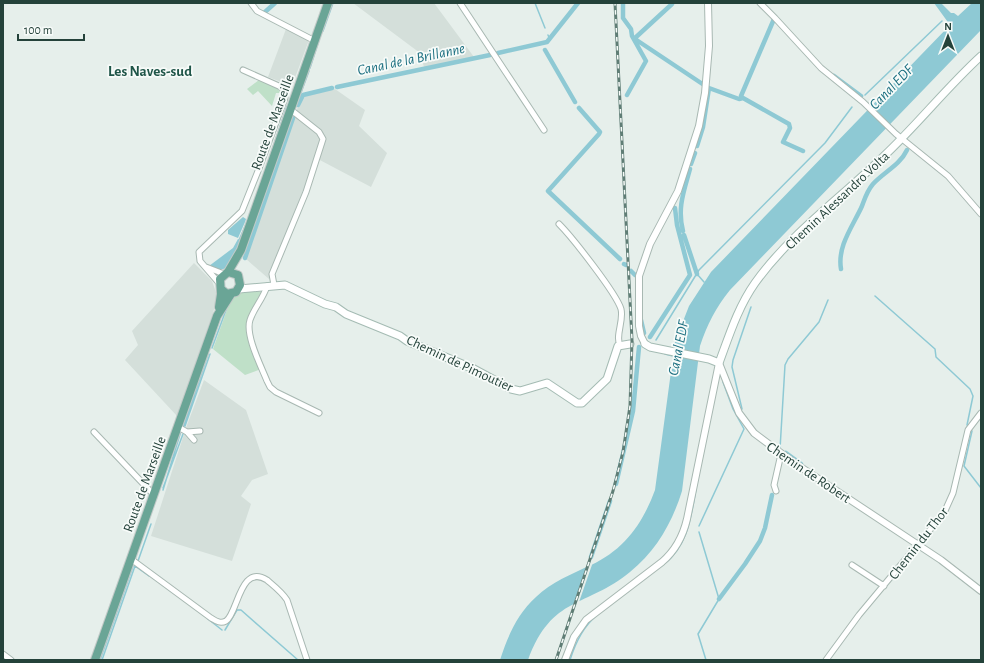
<svg xmlns="http://www.w3.org/2000/svg" width="984" height="663" font-family="'Alegreya Sans',sans-serif">
<style>
.built{fill:#d4dfda}
.green{fill:#bfe0c8}
.water{fill:#8ec9d4}
.pier{fill:#e6efeb}
.lines{fill:none;stroke-linecap:round;stroke-linejoin:round}
.stream{stroke:#8ec9d4;stroke-width:1.5}
.canal{stroke:#8ec9d4;stroke-width:4.5}
.minor-casing{stroke:#a8b8b2;stroke-width:7}
.tertiary-casing{stroke:#a8b8b2;stroke-width:8}
.secondary-casing{stroke:#a4bbb3;stroke-width:9}
.primary-casing{stroke:#c2cac8;stroke-width:10}
.minor{stroke:#fff;stroke-width:5}
.tertiary{stroke:#fff;stroke-width:6}
.secondary{stroke:#fff;stroke-width:7}
.primary{stroke:#6aa596;stroke-width:8}
.rail-casing{stroke:#5f7d75;stroke-width:3}
.rail{stroke:#f7fbf9;stroke-width:1.5;stroke-dasharray:4.5;stroke-linecap:butt}
.labels{text-anchor:middle;stroke-width:3.5;stroke-linejoin:round;paint-order:stroke}
.street-label{font-size:14px;fill:#24423a;stroke:#f7fbf9}
.water-label{font-size:15px;font-style:italic;fill:#1c6f80;stroke:#f7fbf9}
.neighbourhood-label{font-size:15px;font-weight:bold;fill:#1f5548;stroke:#f7fbf9}
</style>
<rect width="100%" height="100%" fill="#e6efeb"/>
<!-- built -->
<path class="built" d="M353,3H434L474,57L424,67L420,53Z
M286,29L309,40L292,86L268,77Z
M335,89L365,110L359,126L387,153L371,187L316,158L269,279L246,259L293,119L302,97Z
M194,263L212,281L218,298L177,416L125,360L138,345L132,331Z
M204,380L246,410L268,474L252,480L241,496L251,504L232,561L151,536L187,425Z"/>
<!-- green -->
<path class="green" d="M259,80L277,88L281,93H276L272,106L258,91L253,95L247,89Z
M244,291L263,292L248,319L246,328L261,369L245,375L213,349L229,304L233,298Z"/>
<!-- water -->
<path class="water" d="M934,3H941L951,13H954L958,16L972,3H981V30L730,290C716,307 707,325 700,346L682,491C672,523 656,551 630,572C586,608 552,595 528,660H500C508,636 517,614 536,597C551,582 572,574 591,565C624,550 643,523 655,490L675,342L689,306L711,272L950,25Z
M243,217L246,219L245,222L238,238L228,234V230Z
M238,239L240,240L234,257L227,268L219,270L209,266L233,248Z"/>
<!-- pier -->
<path class="pier" d="M593,562L579,602L573,606L587,565Z"/>
<g class="lines">
<!-- stream -->
<path class="stream" d="M535,3L545,28
M323,31L333,3
M548,35L550,40
M310,68L319,40
M865,95L942,21
M299,98L309,71
M267,165L287,106
M239,240L247,222
M697,274L704,282
M875,296L935,349L936,357L970,389L973,396L967,425
M656,340L699,270L825,143L852,107
M212,348L226,310
M665,354L673,356
M742,409L732,367L733,360L751,307
M185,426L210,354
M183,428L208,354
M972,431L964,466L981,488
M780,449L785,365L788,359L819,322L828,300
M163,488L183,434
M163,490L181,431
M699,526L744,429L733,409L723,382
M699,532L719,599L698,634L706,660
M138,561L151,524
M664,564C688,546 691,516 696,489
M208,619L222,630
M225,630L237,610H241L298,660
M100,660L133,566
M102,660L135,566L149,576
M570,660C575,644 583,627 596,616"/>
<!-- canal -->
<path class="canal" d="M623,3V18L631,29L632,36L646,61L627,95
M265,12L275,3
M635,38L672,4
M635,39L704,85
M545,50L575,102
M498,53L547,42L578,3
M834,76L861,96
M337,87L490,55
M709,88L739,99L743,98L789,124L790,128L783,142L803,151
M743,98L741,96L774,19
M298,105L303,95L332,88
M579,108L600,132L599,134L548,191L620,259
M697,146L703,127L709,88
M691,164L695,153
M683,231C677,208 684,191 690,169
M684,235L697,274
M245,258L293,118
M624,264L626,265
M841,269C837,246 853,226 862,206C865,198 867,191 873,184C884,172 900,165 907,150
M631,271L635,275
M641,320L644,333
M650,337L690,275L677,225L675,208
M786,453L801,464
M616,484L633,411L639,347
M591,557L610,501
M719,599L745,564L760,541L765,528L772,495"/>
<defs>
<path id="minor" d="M251,3L257,11L315,41
M460,3L544,130
M760,3L775,18L821,68L863,102L896,134L948,176L981,214
M559,224C572,237 616,293 621,309C624,321 615,336 620,345
M206,267L224,274
M219,283L200,261L199,252L242,211L258,171L285,98L284,91L281,87L243,70
M274,285L272,274L306,192L323,139L319,132L290,109
M267,286C263,299 254,308 250,320C245,335 261,366 267,381L270,387L276,392L319,413
M178,427L187,432L200,431
M94,432L154,495
M187,432L194,440
M776,491L774,485L781,454
M131,559L211,618C216,621 220,624 226,621C238,613 240,563 267,580C274,586 282,592 287,600L307,660
M852,565L884,586
M3,654L11,660
M826,660L859,615L944,513L953,493L968,430L981,413"/>
<path id="tertiary" d="M645,344L641,336L639,326V276L650,244L678,191L699,126L705,93L709,46L708,3
M719,363L739,413L754,433L793,462L941,560L981,591
M565,660L574,637L586,620L662,562C676,550 683,536 687,519L719,363"/>
<path id="secondary" d="M239,289L285,285L325,304L336,307L346,314L400,336L407,341L474,369L511,389L520,391L547,383L577,403H582L607,379L618,346L630,344
M645,344L650,347L709,359L719,363C729,336 738,307 755,283C790,234 841,198 884,156C918,124 947,87 981,56"/>
<path id="primary" d="M228,272L241,250L328,3
M219,307L221,294L220,279L228,272L238,275L240,285L236,292L227,294L221,289
M95,660L217,316L231,294"/>
</defs>
<!-- minor casing -->
<use href="#minor" class="minor-casing"/>
<!-- tertiary casing -->
<use href="#tertiary" class="tertiary-casing"/>
<!-- secondary casing -->
<use href="#secondary" class="secondary-casing"/>
<!-- primary casing -->
<use href="#primary" class="primary-casing"/>
<!-- minor -->
<use href="#minor" class="minor"/>
<!-- tertiary -->
<use href="#tertiary" class="tertiary"/>
<!-- secondary -->
<use href="#secondary" class="secondary"/>
<!-- primary -->
<use href="#primary" class="primary"/>
<defs>
<path id="rail" d="M556,660L613,491L623,452L630,406L632,340L615,3"/>
</defs>
<!-- rail casing -->
<use href="#rail" class="rail-casing"/>
<!-- rail -->
<use href="#rail" class="rail"/>
</g>
<g class="labels">
<!-- street labels -->
<g class="street-label">
<text transform="translate(272 122) rotate(-70)" y="5">Route de Marseille</text>
<text transform="translate(837 200) rotate(-43)" y="5">Chemin Alessandro Volta</text>
<text transform="translate(460 363) rotate(25)" y="5">Chemin de Pimoutier</text>
<text transform="translate(809 472) rotate(34)" y="5">Chemin de Robert</text>
<text transform="translate(144 484) rotate(-70)" y="5">Route de Marseille</text>
<text transform="translate(918 543) rotate(-52)" y="5">Chemin du Thor</text>
</g>
<!-- water labels -->
<g class="water-label">
<text transform="translate(411 59) rotate(-12)" y="5">Canal de la Brillanne</text>
<text transform="translate(891 87) rotate(-46)" y="5">Canal EDF</text>
<text transform="translate(678 348) rotate(-79)" y="5">Canal EDF</text>
</g>
<!-- neighbourhood labels -->
<g class="neighbourhood-label">
<text x="150" y="76">Les Naves-sud</text>
</g>
</g>
<!-- border -->
<rect width="984" height="663" fill="none" stroke="#24423a" stroke-width="8"/>
<!-- north arrow -->
<g transform="translate(948 36)" stroke="#f7fbf9" stroke-width="3" paint-order="stroke">
<path d="M0-3L7 15L0 10L-7 15Z" fill="#24423a"/>
<text y="-6" font-size="11" font-weight="bold" text-anchor="middle" fill="#24423a">N</text>
</g>
<!-- scale -->
<path d="M18 34v6h66v-6" fill="none" stroke="#24423a" stroke-width="2"/>
<text x="24" y="34" font-size="12" fill="#24423a" stroke="#f7fbf9" stroke-width="3" paint-order="stroke">100 m</text>
</svg>
